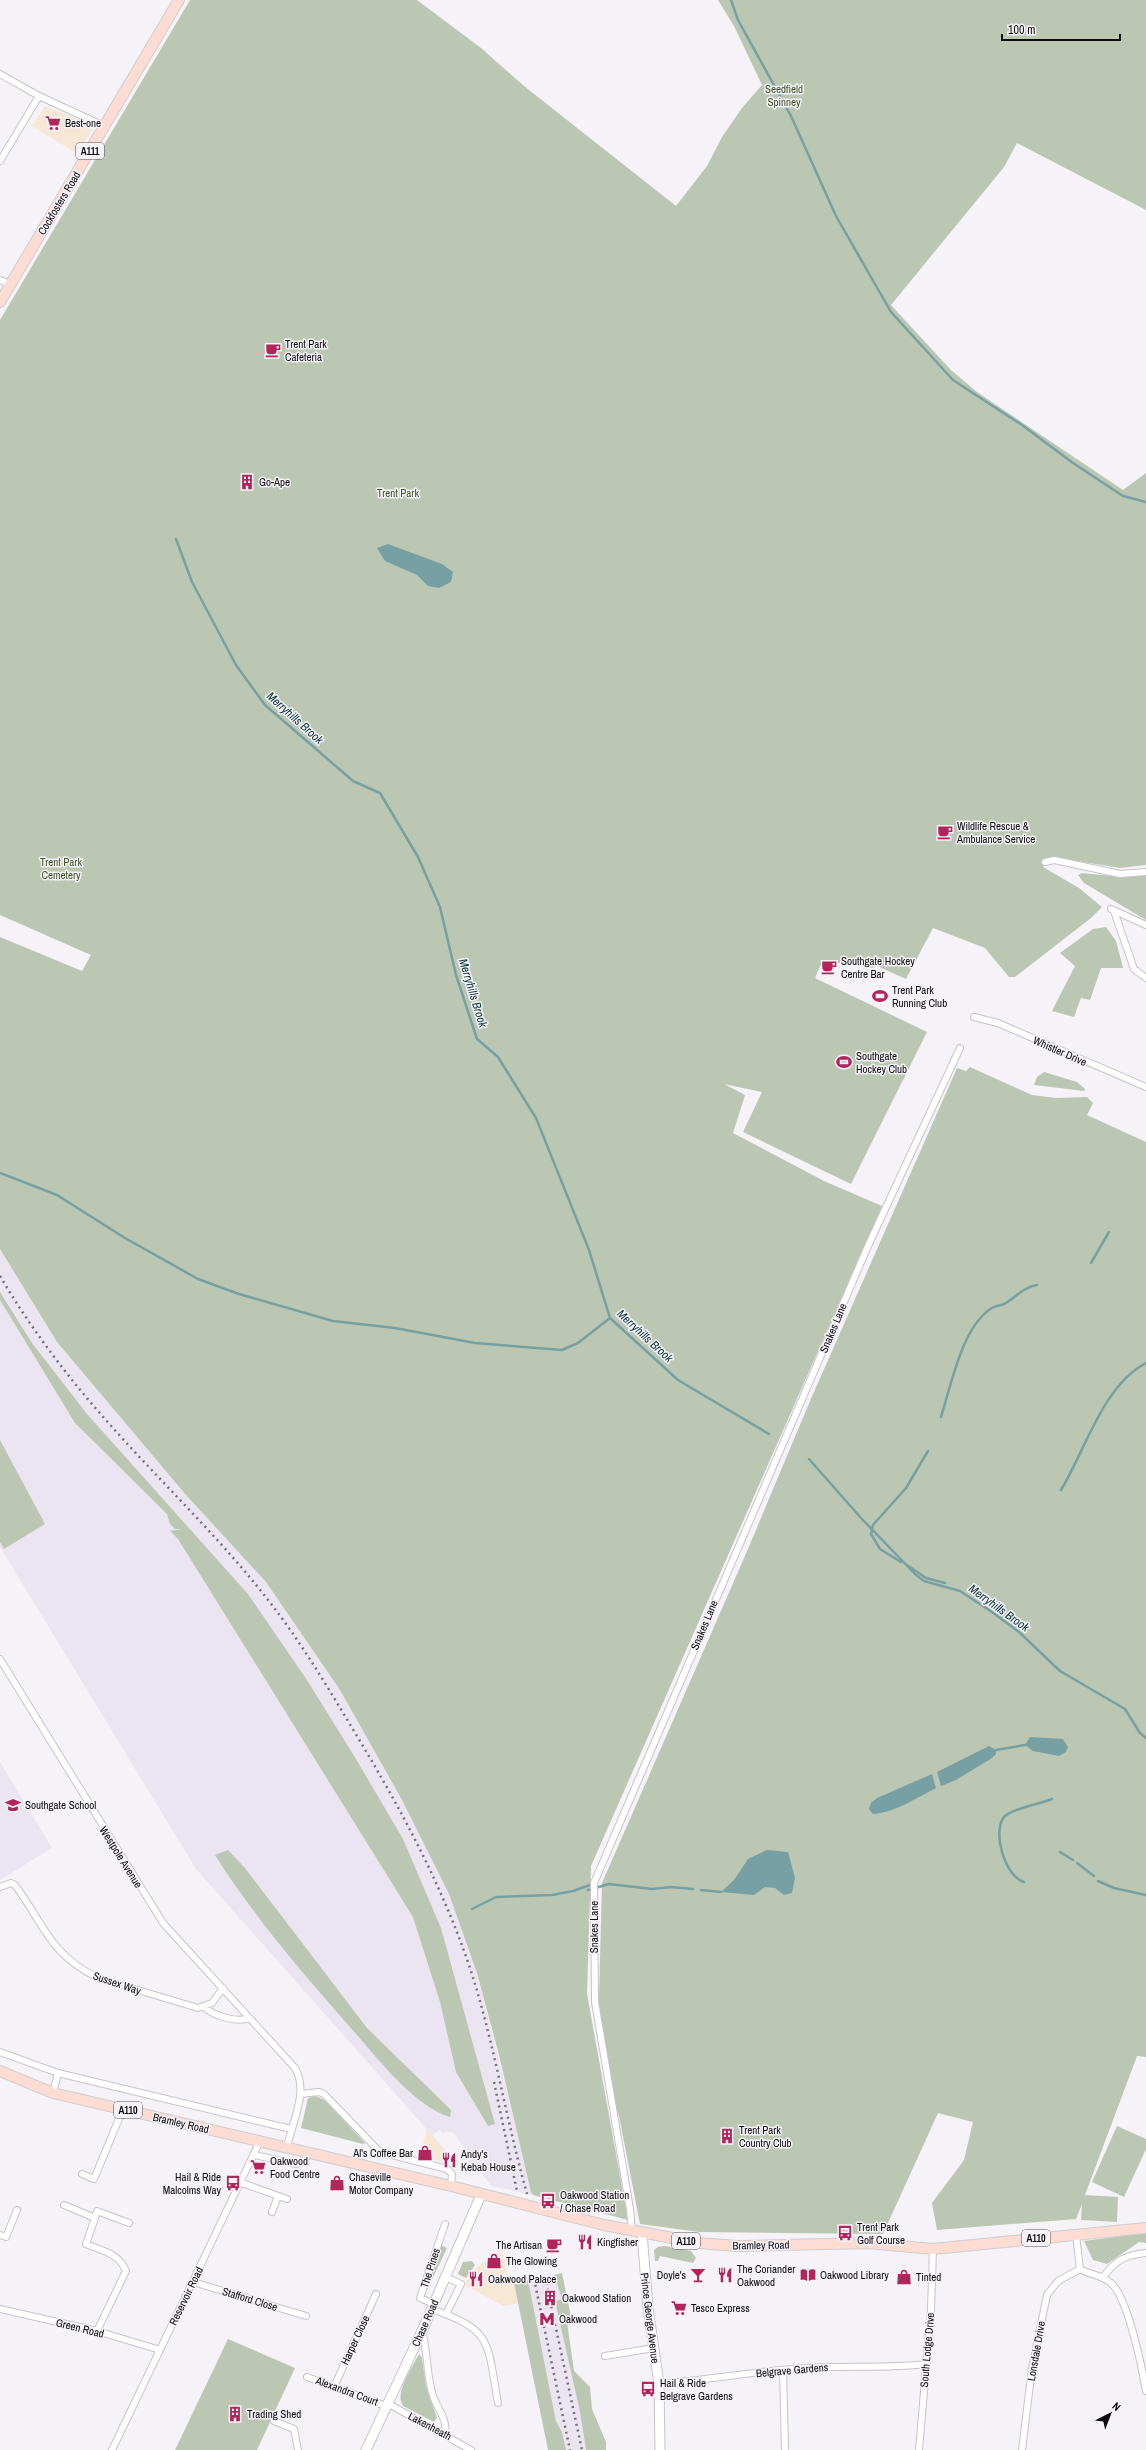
<svg xmlns="http://www.w3.org/2000/svg" width="1146" height="2450" font-family="'Archivo Narrow',sans-serif">
<style>
.commercial{fill:#f6e8d4}
.industrial{fill:#f7e7d5}
.built{fill:#ebe5f2}
.green{fill:#bcc7b3}
.water{fill:#76a0a3}
.lines{fill:none;stroke-linecap:round;stroke-linejoin:round}
.stream{stroke:#76a0a3;stroke-width:2.5}
.street-casing{stroke:#c6c4ca;stroke-width:8}
.secondary-casing{stroke:#c6c4ca;stroke-width:11}
.primary-casing{stroke:#cececf;stroke-width:12}
.street{stroke:#fff;stroke-width:6}
.secondary{stroke:#fff;stroke-width:9}
.primary{stroke:#fddcd4;stroke-width:10}
.rail{stroke:#737175;stroke-width:2.5;stroke-dasharray:2 4;stroke-linecap:butt}
.labels{text-anchor:middle;stroke-width:3;stroke-linejoin:round;paint-order:stroke}
.shield{fill:#f5f2f8;stroke:#525054;stroke-width:1}
.shield-label{font-size:10px;font-weight:bold;fill:#0c0b0d}
.park-label{font-size:11px;fill:#3c5325;stroke:#f5f2f8}
.poi-label{font-size:11px;fill:#0c0b0d;stroke:#f5f2f8;text-anchor:start}
.street-label{font-size:11px;fill:#0c0b0d;stroke:#f5f2f8}
.water-label{font-size:12px;font-style:italic;fill:#093537;stroke:#f5f2f8}
</style>
<rect width="100%" height="100%" fill="#f5f2f8"/>
<!-- commercial -->
<path class="commercial" d="M45,106L94,126L78,154L32,126Z
M427,2129L458,2165L420,2156Z
M503,2253L508,2276L497,2281L487,2293L466,2282L477,2267L494,2256Z"/>
<!-- industrial -->
<path class="industrial" d="M508,2276L510,2283H514L518,2303L504,2306L466,2286V2282L487,2293L497,2281Z"/>
<!-- built -->
<path class="built" d="M0,1249L57,1342L186,1495L266,1582L340,1690L402,1800L449,1894L477,1973L533,2195L492,2186L475,2166H472L467,2160L468,2153L454,2133L447,2131L443,2134L440,2130L432,2135L196,1869L0,1547Z
M0,1762L52,1848L0,1880Z
M554,2275L562,2299L555,2301L580,2412L586,2450H566L562,2432L556,2421L528,2280Z"/>
<!-- green -->
<path class="green" d="M190,0H417L481,48L524,86L676,206L707,166L722,137L742,108L762,85L734,26L718,0H1146V210L1017,143L1004,167L891,305L951,370L977,392L1123,490L1146,473V865L1120,868L1052,857L1043,867L1079,888L1102,907L1091,918L1015,977H1009L985,948L933,928L906,979L877,966L872,968L844,962L820,966L815,978L927,1032L851,1184L743,1132L762,1092L724,1084L745,1095L733,1133L824,1181L882,1206L591,1866L587,1994L628,2220L533,2195L531,2192L499,2055L477,1973L449,1894L402,1800L340,1690L266,1582L186,1495L57,1342L0,1249V937L82,971L91,955L0,915V320Z
M1082,873L1121,877L1146,875V920L1084,883L1078,875Z
M1106,927L1116,941L1123,968H1101L1090,1000L1081,998L1074,1017L1052,1011L1075,966L1060,953L1093,929Z
M970,1067L1032,1095L1056,1098L1087,1097L1093,1103L1087,1115L1146,1142V2057L1137,2056L1085,2195L1118,2197L1117,2222L1081,2220L1082,2204L1076,2219L937,2230L932,2203L964,2160L973,2122L938,2113L883,2234L699,2232L640,2224L619,2116L612,2100L595,2002L599,1997L602,1883L748,1549L810,1401L957,1068L966,1071Z
M1044,1072L1077,1082L1085,1089L1084,1091L1034,1085L1037,1077Z
M0,1292L32,1343L87,1414L248,1594L307,1680L356,1759L403,1839L441,1928L495,2124L488,2126L456,2072L440,2002L413,1917L178,1539L170,1531L182,1529H175L170,1524L167,1514L75,1423L0,1300Z
M0,1440L45,1524L4,1549L0,1542Z
M228,1850L245,1868L367,2028L451,2110L450,2117C413,2106 375,2055 350,2027C302,1972 254,1917 215,1855Z
M316,2096L326,2101L365,2143L363,2144L301,2128L308,2098Z
M1117,2126L1146,2139V2149L1124,2197L1092,2182Z
M1146,2233V2243L1139,2242L1107,2264L1093,2260L1084,2241Z
M441,2245L447,2248L426,2292V2286Z
M665,2246L691,2251L696,2258L693,2263L660,2256L658,2261H655L654,2250L658,2247Z
M472,2261L475,2265L466,2278L458,2274L463,2262Z
M562,2273L572,2322H567L574,2371L590,2387L592,2409L606,2442V2450H586L580,2412L555,2301L562,2299L554,2275Z
M528,2280L556,2421L562,2432L566,2450H548L514,2283Z
M228,2339L295,2368L257,2450H175Z
M419,2354L422,2358L426,2386L437,2418L434,2422L403,2406C394,2393 412,2368 419,2354Z"/>
<!-- water -->
<path class="water" d="M388,544L442,564L453,572L451,582L439,588L428,586L417,575L385,561L377,548Z
M1030,1737L1063,1739L1068,1747L1066,1752L1059,1756L1033,1751L1025,1745Z
M989,1746L996,1750V1754L992,1758L956,1780L941,1786L937,1772Z
M932,1774L936,1788C916,1798 897,1812 873,1814L869,1809L871,1803L877,1798Z
M767,1850L788,1852L795,1878L792,1893L784,1895L775,1888L765,1887L754,1895L721,1892L734,1880L748,1859Z"/>
<g class="lines">
<!-- stream -->
<path class="stream" d="M731,0L738,20L791,116L836,216L891,312L953,380L1022,425L1073,463L1123,496L1146,502
M176,539L192,582L236,665L265,705L353,781L380,793L418,857L440,907L456,975L477,1039L498,1057L536,1118L589,1250L610,1318L678,1380L769,1434
M0,1173L57,1195L125,1238L198,1279L239,1294L333,1321L395,1328L475,1343L562,1350L578,1343L610,1318
M1091,1263L1109,1232
M941,1417C951,1386 962,1326 992,1308C996,1305 1002,1306 1006,1303C1017,1296 1024,1287 1037,1285
M809,1459L861,1518L915,1574L924,1581L960,1591L992,1612L1019,1632L1060,1671L1125,1709L1140,1733L1146,1738
M1061,1490C1085,1451 1103,1385 1146,1363
M901,1562L880,1549L871,1534L873,1525L906,1488L928,1451
M907,1565L926,1578L945,1583
M996,1750L1025,1745
M1060,1852L1073,1860
M1077,1863L1094,1876
M1098,1881L1114,1888L1146,1895
M1024,1882C1005,1877 991,1830 1005,1816C1014,1808 1040,1804 1052,1799
M588,1890L609,1884L652,1889L671,1887L693,1889
M701,1890L721,1892
M472,1909L496,1897L552,1895L573,1891L593,1884"/>
<defs>
<path id="street" d="M0,74L39,96L104,126
M0,161L39,96
M0,280L10,284
M1045,862L1054,860L1120,874L1146,872
M1111,909L1146,925
M1114,911L1134,969L1146,978
M974,1017L998,1023L1146,1087
M0,1659L163,1923L295,2068C309,2091 292,2123 287,2147
M0,1887L11,1883L15,1885C44,1924 49,1954 98,1978L198,2008L212,2003L223,1988
M204,2007C214,2016 237,2023 249,2018
M0,2052L58,2073L291,2129
M53,2093L58,2073
M301,2094L319,2092L324,2094L378,2150L384,2153L447,2169L452,2174L451,2186
M254,2155L296,2164L305,2161L308,2153
M82,2174L94,2179L123,2109
M239,2182L287,2199
M64,2205L95,2218L97,2211L129,2223
M272,2212L278,2196
M95,2218L86,2244C102,2251 119,2253 126,2271L97,2331
M632,2231L630,2209L595,2002L594,1883L868,1246L960,1048
M0,2235L6,2237L17,2210
M1076,2235L1080,2269C1090,2275 1100,2274 1111,2283C1128,2298 1142,2367 1146,2391
M1103,2277C1116,2260 1125,2255 1146,2253
M193,2282L306,2316
M434,2304L420,2298L445,2224
M0,2309L97,2331L160,2350
M431,2309C494,2330 487,2343 498,2403
M446,2314L461,2284L446,2277
M422,2331C428,2352 426,2374 433,2396C437,2408 448,2420 445,2434
M605,2356L654,2348
M783,2370L785,2450
M307,2377L386,2406
M659,2384C708,2380 756,2371 805,2368C845,2365 885,2369 925,2364
M334,2387L376,2294
M387,2403L471,2450
M274,2421L294,2429L298,2450
M112,2450L260,2141
M919,2450L931,2310L933,2249
M1022,2450L1032,2368L1047,2295L1058,2281L1080,2269"/>
<path id="secondary" d="M642,2233L648,2308L659,2384L660,2450
M366,2450L422,2331L481,2195"/>
<path id="primary" d="M0,302L179,0
M0,2071L53,2093L451,2186L604,2225L699,2243L737,2246L868,2243L933,2249L1146,2228"/>
</defs>
<!-- street casing -->
<use href="#street" class="street-casing"/>
<!-- secondary casing -->
<use href="#secondary" class="secondary-casing"/>
<!-- primary casing -->
<use href="#primary" class="primary-casing"/>
<!-- street -->
<use href="#street" class="street"/>
<!-- secondary -->
<use href="#secondary" class="secondary"/>
<!-- primary -->
<use href="#primary" class="primary"/>
<!-- rail -->
<path class="rail" d="M0,1276C30,1327 66,1375 105,1419C162,1484 226,1543 278,1613C305,1649 328,1688 351,1726C398,1804 441,1882 470,1968C494,2042 506,2119 527,2194
M494,2082L517,2191
M545,2277L582,2450
M534,2279L570,2450"/>
</g>
<!-- icons -->
<defs>
<symbol id="supermarket-bare" viewBox="-9 -9 18 18"><path d="M-6-5.5h2.5l.6 2H6L4.5 2H-2.5L-4.4-4H-6ZM-1.5 3.2a1.3 1.3 0 1 0 .1 0ZM3 3.2a1.3 1.3 0 1 0 .1 0Z" fill="#b2245a" stroke="#f5f2f8" stroke-width="2.5" paint-order="stroke"/></symbol>
<symbol id="cafe-bare" viewBox="-9 -9 18 18"><path d="M-5.5-4.5H6V0H3Q3 3.5 0 3.5H-2.5Q-5.5 3.5-5.5 0ZM3-3.2v2h1.7v-2ZM-6 4.5H4V6H-6Z" fill="#b2245a" stroke="#f5f2f8" stroke-width="2.5" paint-order="stroke"/></symbol>
<symbol id="building-bare" viewBox="-9 -9 18 18"><path d="M-4-6H4V6H1V3H-1V6H-4ZM-2.5-4.3h1.7v1.8h-1.7ZM.8-4.3h1.7v1.8H.8ZM-2.5-1h1.7V.8h-1.7ZM.8-1h1.7V.8H.8Z" fill="#b2245a" stroke="#f5f2f8" stroke-width="2.5" paint-order="stroke"/></symbol>
<symbol id="stadium-bare" viewBox="-9 -9 18 18"><path d="M0-5a6.5 5 0 1 0 0 10a6.5 5 0 1 0 0-10ZM-3.5-1.8h7v3.6h-7Z" fill="#b2245a" stroke="#f5f2f8" stroke-width="2.5" paint-order="stroke"/></symbol>
<symbol id="school-bare" viewBox="-9 -9 18 18"><path d="M0-5L7-2L0 1L-7-2ZM-4 1L0 2.5L4 1V4Q0 6-4 4Z" fill="#b2245a" stroke="#f5f2f8" stroke-width="2.5" paint-order="stroke"/></symbol>
<symbol id="shop-bare" viewBox="-9 -9 18 18"><path d="M-5-2.5h2.3a2.7 3.5 0 0 1 5.4 0H5L5.5 6h-11ZM-1.5-2.5h3a1.5 2.3 0 0 0-3 0Z" fill="#b2245a" stroke="#f5f2f8" stroke-width="2.5" paint-order="stroke"/></symbol>
<symbol id="restaurant-bare" viewBox="-9 -9 18 18"><path d="M-5-6h1v4h1v-4h1v4h1v-4h1v5L-1.5 .5V6h-2V.5L-5-1ZM5-6V6H3V1.5H1.5Q1.5-4 5-6Z" fill="#b2245a" stroke="#f5f2f8" stroke-width="2.5" paint-order="stroke"/></symbol>
<symbol id="bus-bare" viewBox="-9 -9 18 18"><path d="M-5-6H5V4H4V6H2V4H-2V6H-4V4H-5ZM-3.5-4V0h7V-4ZM-3.5 1.2v1.5H-2V1.2ZM2 1.2v1.5H3.5V1.2Z" fill="#b2245a" stroke="#f5f2f8" stroke-width="2.5" paint-order="stroke"/></symbol>
<symbol id="bar-bare" viewBox="-9 -9 18 18"><path d="M-6-5H6L.8 .8V4.5H3.5V6h-7V4.5H-.8V.8Z" fill="#b2245a" stroke="#f5f2f8" stroke-width="2.5" paint-order="stroke"/></symbol>
<symbol id="library-bare" viewBox="-9 -9 18 18"><path d="M-6-4Q-3-5.5-.7-3.5V5Q-3 3-6 4ZM6-4Q3-5.5 .7-3.5V5Q3 3 6 4Z" fill="#b2245a" stroke="#f5f2f8" stroke-width="2.5" paint-order="stroke"/></symbol>
<symbol id="metro-bare" viewBox="-9 -9 18 18"><path d="M-5.5 5V-5H-3L0 0L3-5H5.5V5H3V-.5L0 4L-3-.5V5Z" fill="#b2245a" stroke="#f5f2f8" stroke-width="2.5" paint-order="stroke"/></symbol>
</defs>
<g fill-rule="evenodd">
<use href="#supermarket-bare" x="42" y="112" width="22" height="22"/>
<use href="#cafe-bare" x="262" y="339" width="22" height="22"/>
<use href="#building-bare" x="236" y="471" width="22" height="22"/>
<use href="#cafe-bare" x="934" y="821" width="22" height="22"/>
<use href="#cafe-bare" x="818" y="956" width="22" height="22"/>
<use href="#stadium-bare" x="869" y="985" width="22" height="22"/>
<use href="#stadium-bare" x="833" y="1051" width="22" height="22"/>
<use href="#school-bare" x="2" y="1794" width="22" height="22"/>
<use href="#building-bare" x="716" y="2125" width="22" height="22"/>
<use href="#shop-bare" x="414" y="2142" width="22" height="22"/>
<use href="#restaurant-bare" x="438" y="2149" width="22" height="22"/>
<use href="#supermarket-bare" x="247" y="2156" width="22" height="22"/>
<use href="#bus-bare" x="222" y="2172" width="22" height="22"/>
<use href="#shop-bare" x="326" y="2172" width="22" height="22"/>
<use href="#bus-bare" x="537" y="2190" width="22" height="22"/>
<use href="#bus-bare" x="834" y="2222" width="22" height="22"/>
<use href="#restaurant-bare" x="574" y="2231" width="22" height="22"/>
<use href="#cafe-bare" x="543" y="2234" width="22" height="22"/>
<use href="#shop-bare" x="483" y="2250" width="22" height="22"/>
<use href="#bar-bare" x="687" y="2264" width="22" height="22"/>
<use href="#restaurant-bare" x="714" y="2264" width="22" height="22"/>
<use href="#library-bare" x="797" y="2264" width="22" height="22"/>
<use href="#shop-bare" x="893" y="2266" width="22" height="22"/>
<use href="#restaurant-bare" x="465" y="2268" width="22" height="22"/>
<use href="#building-bare" x="539" y="2287" width="22" height="22"/>
<use href="#supermarket-bare" x="668" y="2297" width="22" height="22"/>
<use href="#metro-bare" x="536" y="2308" width="22" height="22"/>
<use href="#bus-bare" x="637" y="2378" width="22" height="22"/>
<use href="#building-bare" x="224" y="2403" width="22" height="22"/>
</g>
<g class="labels">
<!-- shield labels -->
<g class="shield">
<rect x="76" y="143" width="28" height="16" rx="3"/>
<rect x="114" y="2102" width="28" height="16" rx="3"/>
<rect x="1022" y="2230" width="28" height="16" rx="3"/>
<rect x="672" y="2233" width="28" height="16" rx="3"/>
</g>
<g class="shield-label">
<text x="90" y="155">A111</text>
<text x="128" y="2114">A110</text>
<text x="1036" y="2242">A110</text>
<text x="686" y="2245">A110</text>
</g>
<!-- park labels -->
<g class="park-label">
<text x="784" y="93">Seedfield<tspan x="784" dy="13">Spinney</tspan></text>
<text x="398" y="497">Trent Park</text>
<text x="61" y="866">Trent Park<tspan x="61" dy="13">Cemetery</tspan></text>
</g>
<!-- poi labels -->
<g class="poi-label">
<text x="65" y="127">Best-one</text>
<text x="285" y="348">Trent Park<tspan x="285" dy="13">Cafeteria</tspan></text>
<text x="259" y="486">Go-Ape</text>
<text x="957" y="830">Wildlife Rescue &amp;<tspan x="957" dy="13">Ambulance Service</tspan></text>
<text x="841" y="965">Southgate Hockey<tspan x="841" dy="13">Centre Bar</tspan></text>
<text x="892" y="994">Trent Park<tspan x="892" dy="13">Running Club</tspan></text>
<text x="856" y="1060">Southgate<tspan x="856" dy="13">Hockey Club</tspan></text>
<text x="25" y="1809">Southgate School</text>
<text x="739" y="2134">Trent Park<tspan x="739" dy="13">Country Club</tspan></text>
<text x="413" y="2157" text-anchor="end">Al's Coffee Bar</text>
<text x="461" y="2158">Andy's<tspan x="461" dy="13">Kebab House</tspan></text>
<text x="270" y="2165">Oakwood<tspan x="270" dy="13">Food Centre</tspan></text>
<text x="221" y="2181" text-anchor="end">Hail &amp; Ride<tspan x="221" dy="13">Malcolms Way</tspan></text>
<text x="349" y="2181">Chaseville<tspan x="349" dy="13">Motor Company</tspan></text>
<text x="560" y="2199">Oakwood Station<tspan x="560" dy="13">/ Chase Road</tspan></text>
<text x="857" y="2231">Trent Park<tspan x="857" dy="13">Golf Course</tspan></text>
<text x="597" y="2246">Kingfisher</text>
<text x="542" y="2249" text-anchor="end">The Artisan</text>
<text x="506" y="2265">The Glowing</text>
<text x="737" y="2273">The Coriander<tspan x="737" dy="13">Oakwood</tspan></text>
<text x="686" y="2279" text-anchor="end">Doyle's</text>
<text x="820" y="2279">Oakwood Library</text>
<text x="916" y="2281">Tinted</text>
<text x="488" y="2283">Oakwood Palace</text>
<text x="562" y="2302">Oakwood Station</text>
<text x="691" y="2312">Tesco Express</text>
<text x="559" y="2323">Oakwood</text>
<text x="660" y="2387">Hail &amp; Ride<tspan x="660" dy="13">Belgrave Gardens</tspan></text>
<text x="247" y="2418">Trading Shed</text>
</g>
<!-- street labels -->
<g class="street-label">
<text transform="translate(59 203) rotate(-59)" y="4">Cockfosters Road</text>
<text transform="translate(1060 1051) rotate(24)" y="4">Whistler Drive</text>
<text transform="translate(833 1328) rotate(-67)" y="4">Snakes Lane</text>
<text transform="translate(704 1625) rotate(-67)" y="4">Snakes Lane</text>
<text transform="translate(121 1857) rotate(58)" y="4">Westpole Avenue</text>
<text transform="translate(594 1927) rotate(-90)" y="4">Snakes Lane</text>
<text transform="translate(117 1983) rotate(19)" y="4">Sussex Way</text>
<text transform="translate(181 2123) rotate(13)" y="4">Bramley Road</text>
<text transform="translate(761 2245) rotate(-1)" y="4">Bramley Road</text>
<text transform="translate(430 2268) rotate(-72)" y="4">The Pines</text>
<text transform="translate(186 2296) rotate(-64)" y="4">Reservoir Road</text>
<text transform="translate(250 2299) rotate(17)" y="4">Stafford Close</text>
<text transform="translate(650 2318) rotate(83)" y="4">Prince George Avenue</text>
<text transform="translate(425 2323) rotate(-66)" y="4">Chase Road</text>
<text transform="translate(80 2328) rotate(14)" y="4">Green Road</text>
<text transform="translate(355 2340) rotate(-65)" y="4">Harper Close</text>
<text transform="translate(927 2350) rotate(-85)" y="4">South Lodge Drive</text>
<text transform="translate(1036 2351) rotate(-80)" y="4">Lonsdale Drive</text>
<text transform="translate(792 2370) rotate(-5)" y="4">Belgrave Gardens</text>
<text transform="translate(347 2391) rotate(20)" y="4">Alexandra Court</text>
<text transform="translate(430 2426) rotate(28)" y="4">Lakenheath</text>
</g>
<!-- water labels -->
<g class="water-label">
<text transform="translate(295 718) rotate(42)" y="4">Merryhills Brook</text>
<text transform="translate(473 993) rotate(73)" y="4">Merryhills Brook</text>
<text transform="translate(645 1336) rotate(43)" y="4">Merryhills Brook</text>
<text transform="translate(999 1608) rotate(36)" y="4">Merryhills Brook</text>
</g>
</g>
<!-- north arrow -->
<g transform="translate(1110 2414) rotate(42)" stroke="#f5f2f8" stroke-width="3" paint-order="stroke">
<path d="M0-3L7 15L0 10L-7 15Z" fill="#0c0b0d"/>
<text y="-6" font-size="11" font-weight="bold" text-anchor="middle" fill="#0c0b0d">N</text>
</g>
<!-- scale -->
<path d="M1002 34v6h118v-6" fill="none" stroke="#0c0b0d" stroke-width="2"/>
<text x="1008" y="34" font-size="12" fill="#0c0b0d" stroke="#f5f2f8" stroke-width="3" paint-order="stroke">100 m</text>
</svg>
